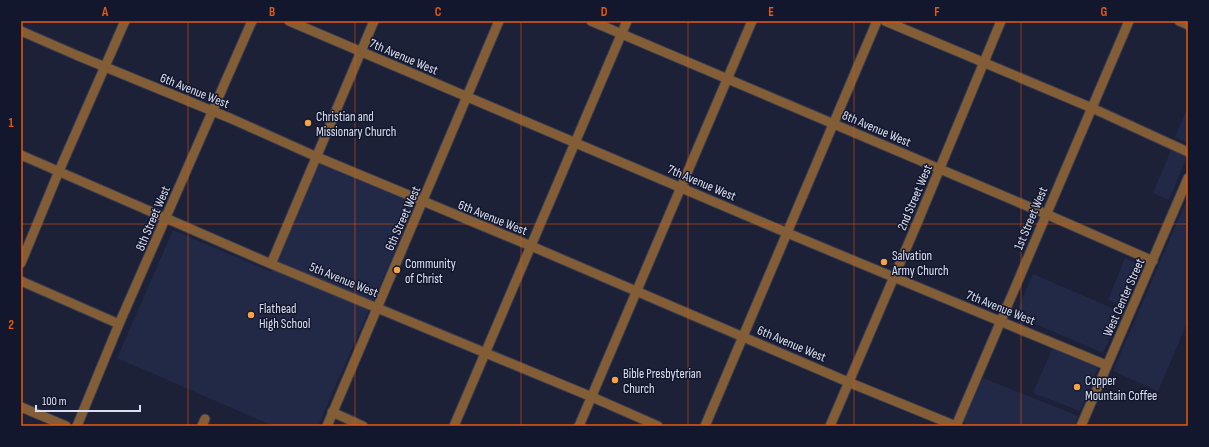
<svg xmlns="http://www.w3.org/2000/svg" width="1209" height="447" font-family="'Sofia Sans Condensed',sans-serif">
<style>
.built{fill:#222947}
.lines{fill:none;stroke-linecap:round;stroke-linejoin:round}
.minor-casing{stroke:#373c52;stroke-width:11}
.minor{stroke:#825d36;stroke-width:9}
.grid{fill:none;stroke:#e8590c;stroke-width:1;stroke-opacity:0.55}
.poi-dot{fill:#f5a345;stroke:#13172e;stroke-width:1.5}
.labels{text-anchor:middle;stroke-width:3;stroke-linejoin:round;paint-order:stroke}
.street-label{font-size:13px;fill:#dbe0f0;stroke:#13172e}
.poi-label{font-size:13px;fill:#dbe0f0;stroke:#13172e;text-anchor:start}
.neatline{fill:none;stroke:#e8590c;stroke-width:1.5}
.grid-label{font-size:13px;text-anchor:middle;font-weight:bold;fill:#e8590c}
</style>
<rect width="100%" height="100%" fill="#1c2138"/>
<!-- built -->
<path class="built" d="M1188,107V143L1175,137Z
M1172,148L1188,154L1169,200L1153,193Z
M319,162L416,203L318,426H273L117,358L173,230L271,272Z
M1188,197V321L1158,391L1113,371Z
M1125,258L1141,265L1124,306L1108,300Z
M1033,274L1121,312L1103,353L1015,315Z
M1053,347L1097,366L1098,368L1080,411L1033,393Z
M983,378L1078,416L1074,426H968L966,425L964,421Z"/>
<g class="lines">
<defs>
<path id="minor" d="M289,21C454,91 620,162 785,232C892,277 1000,320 1106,365
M591,21L1046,214L1153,261
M885,21L1092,108L1188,152
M1179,21L1188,25
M21,31L76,55L232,119L317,157L531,246L848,382L956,426
M21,155L271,264L592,397L658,426
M21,263L59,171L125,21
M271,264L374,21
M21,281L119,324
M21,407L66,426
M332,412L363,426
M77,426L119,324L252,21
M202,426L205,419
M327,426L499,21
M454,426L627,21
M579,426L752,21
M705,426L877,21
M830,426L918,221L1001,21
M956,426L1129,21
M1081,426L1188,178"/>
</defs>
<!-- minor casing -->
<use href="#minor" class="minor-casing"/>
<!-- minor -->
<use href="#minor" class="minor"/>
</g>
<!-- grid -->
<path class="grid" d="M188,21V426M355,21V426M521,21V426M688,21V426M854,21V426M1021,21V426M21,224H1188"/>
<!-- markers -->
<g class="poi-dot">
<circle cx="308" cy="123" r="4"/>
<circle cx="884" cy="262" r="4"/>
<circle cx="397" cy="270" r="4"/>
<circle cx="251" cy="315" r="4"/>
<circle cx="615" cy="380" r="4"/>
<circle cx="1077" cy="387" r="4"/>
</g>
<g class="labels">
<!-- street labels -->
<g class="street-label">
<text transform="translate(404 56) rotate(23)" y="5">7th Avenue West</text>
<text transform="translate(195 90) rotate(22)" y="5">6th Avenue West</text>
<text transform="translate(877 128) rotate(23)" y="5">8th Avenue West</text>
<text transform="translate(702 182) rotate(23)" y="5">7th Avenue West</text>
<text transform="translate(914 197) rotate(-67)" y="5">2nd Street West</text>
<text transform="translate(493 217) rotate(22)" y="5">6th Avenue West</text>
<text transform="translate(152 218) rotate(-67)" y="5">8th Street West</text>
<text transform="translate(402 218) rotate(-66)" y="5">6th Street West</text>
<text transform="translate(1030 218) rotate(-67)" y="5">1st Street West</text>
<text transform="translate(344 279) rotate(22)" y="5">5th Avenue West</text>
<text transform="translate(1123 297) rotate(-66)" y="5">West Center Street</text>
<text transform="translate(1001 307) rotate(22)" y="5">7th Avenue West</text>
<text transform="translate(792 343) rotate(23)" y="5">6th Avenue West</text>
</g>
<!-- poi labels -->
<g class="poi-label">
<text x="316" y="121">Christian and<tspan x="316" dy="15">Missionary Church</tspan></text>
<text x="892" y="260">Salvation<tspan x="892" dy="15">Army Church</tspan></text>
<text x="405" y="268">Community<tspan x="405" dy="15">of Christ</tspan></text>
<text x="259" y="313">Flathead<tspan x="259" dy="15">High School</tspan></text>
<text x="623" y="378">Bible Presbyterian<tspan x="623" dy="15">Church</tspan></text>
<text x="1085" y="385">Copper<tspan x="1085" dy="15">Mountain Coffee</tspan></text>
</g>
</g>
<!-- border -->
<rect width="1209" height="447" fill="none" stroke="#13172e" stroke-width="44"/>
<!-- scale -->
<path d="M36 405v6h104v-6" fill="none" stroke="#dbe0f0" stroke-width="2"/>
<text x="42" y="405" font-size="12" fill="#dbe0f0" stroke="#13172e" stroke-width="3" paint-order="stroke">100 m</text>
<rect x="22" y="22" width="1165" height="403" class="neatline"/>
<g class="grid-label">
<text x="105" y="16">A</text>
<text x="272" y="16">B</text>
<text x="438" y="16">C</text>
<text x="604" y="16">D</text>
<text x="771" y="16">E</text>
<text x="937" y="16">F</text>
<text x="1104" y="16">G</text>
<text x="11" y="127">1</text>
<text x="11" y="329">2</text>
</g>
</svg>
